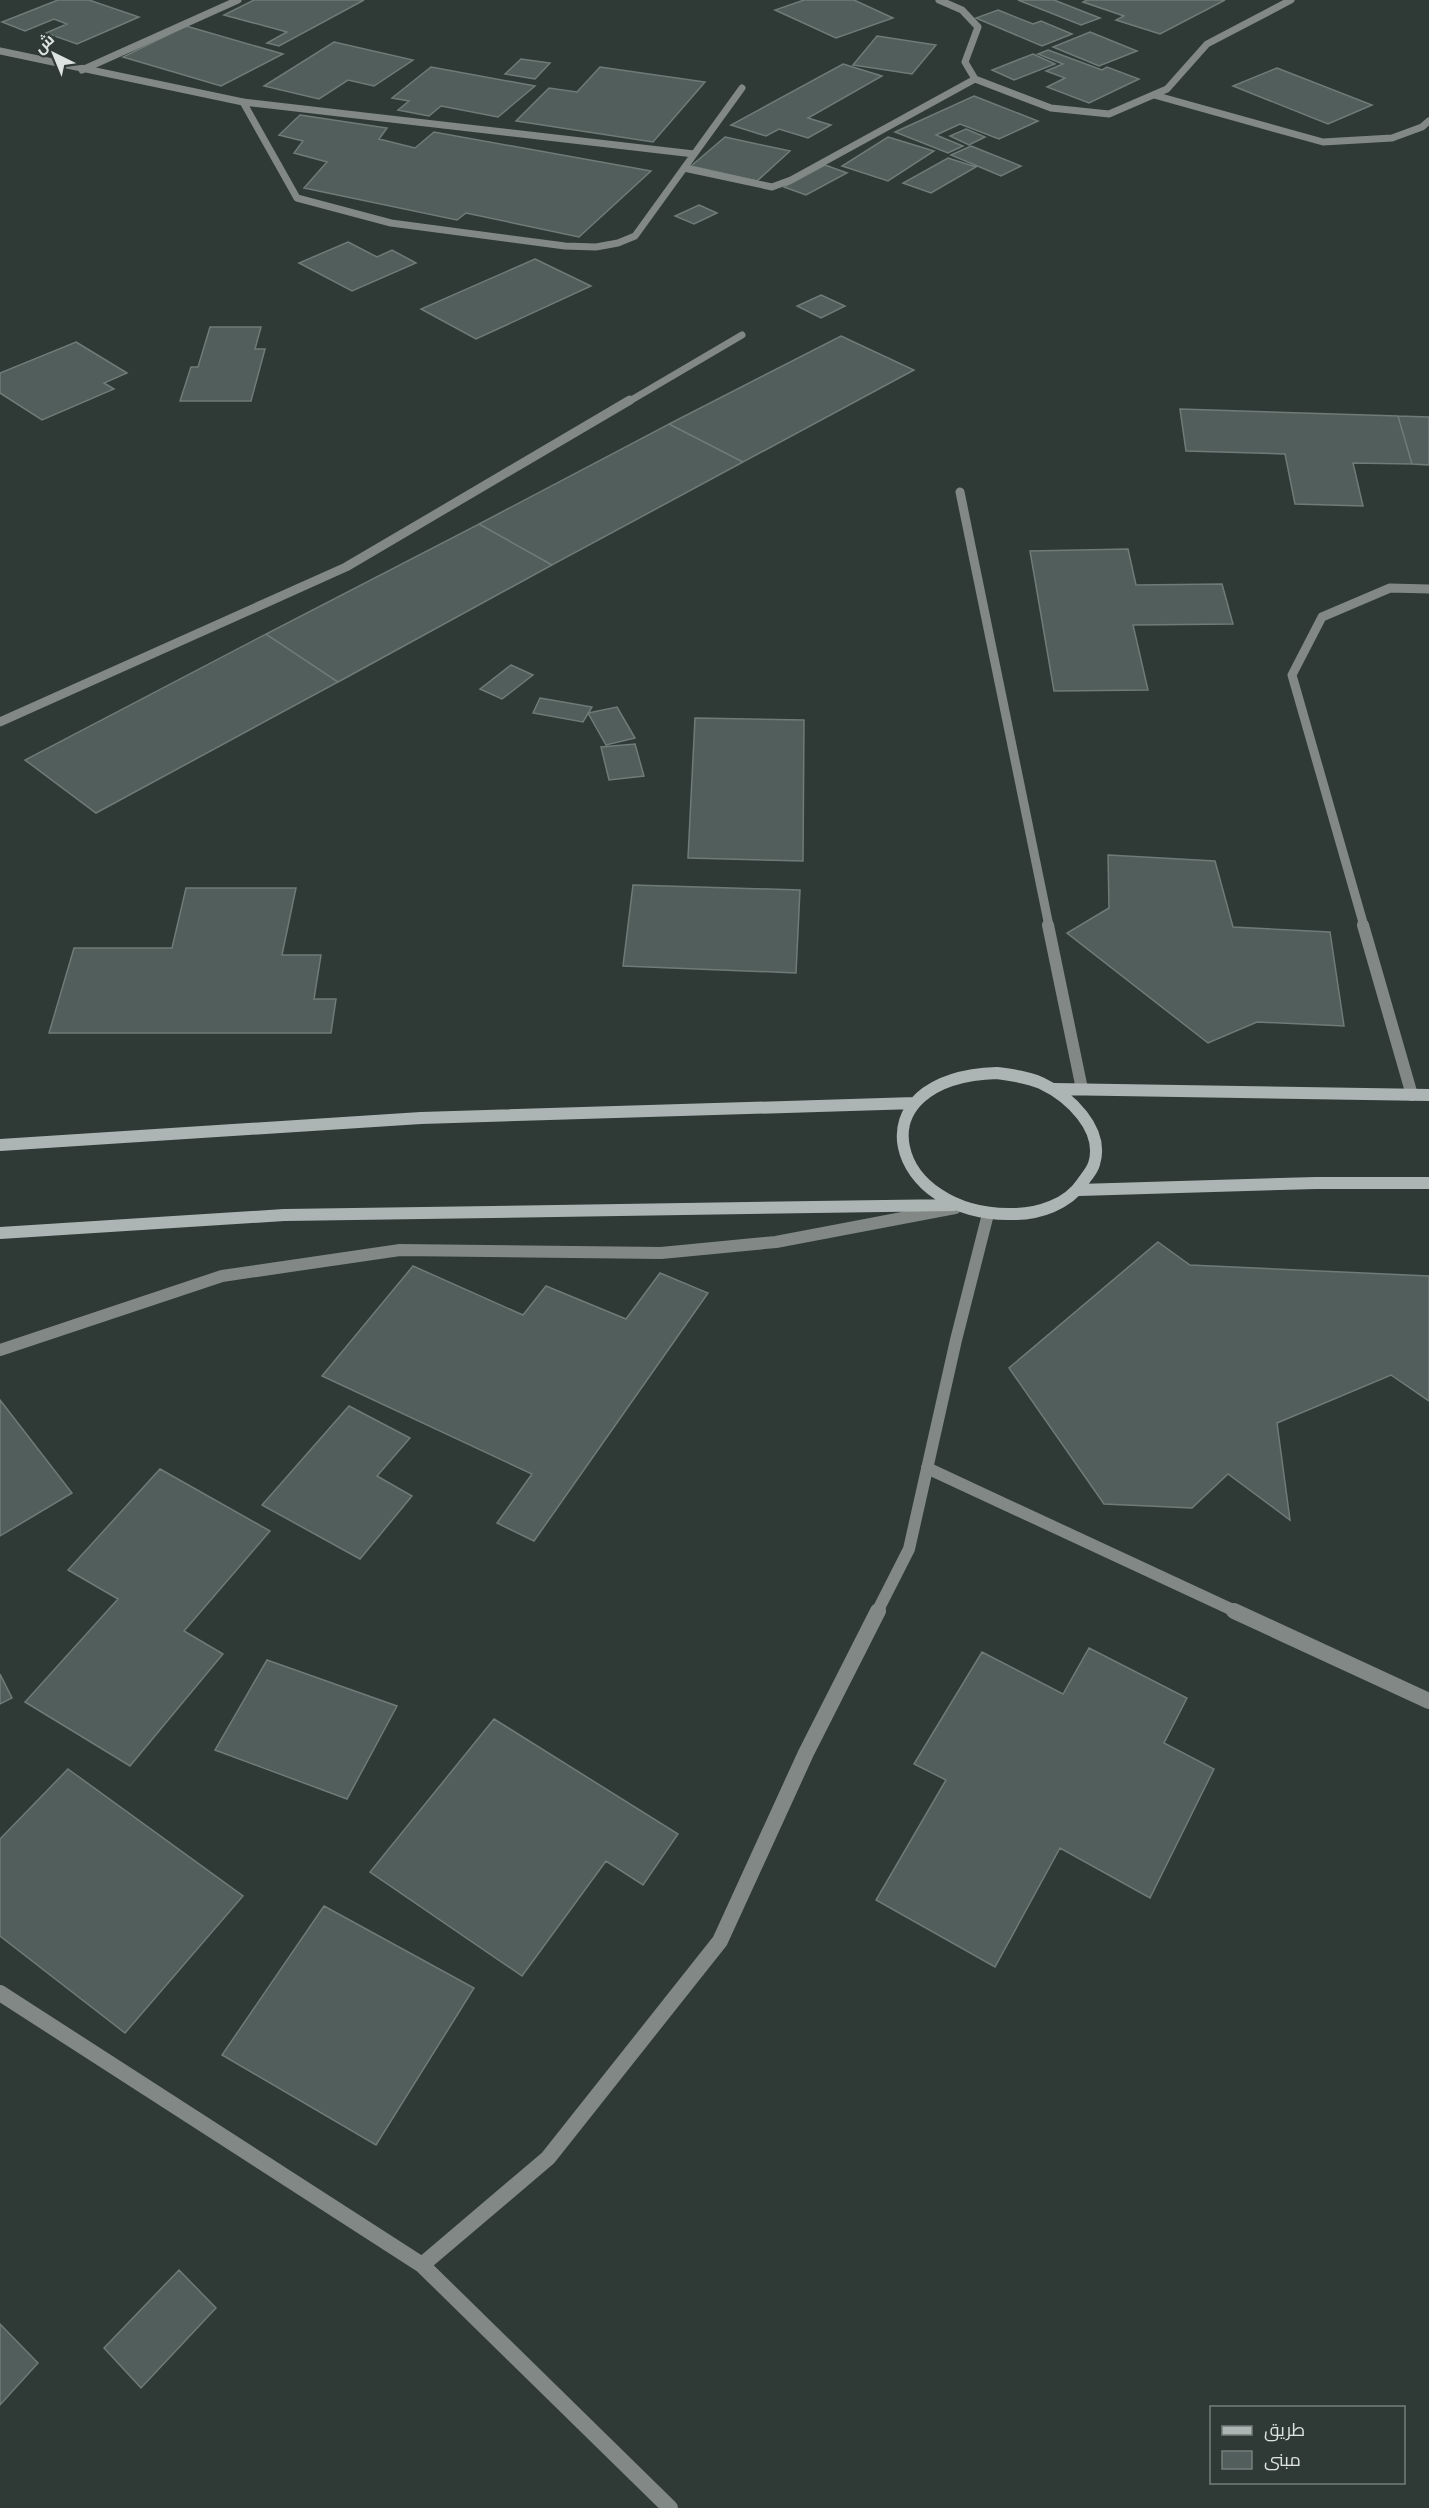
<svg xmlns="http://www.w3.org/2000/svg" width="1429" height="2508" font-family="'Source Sans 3',Cairo,sans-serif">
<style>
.building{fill:#525e5b;stroke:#6e7b77;stroke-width:1.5}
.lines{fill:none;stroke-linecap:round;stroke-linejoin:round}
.lane-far3{stroke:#828886;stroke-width:7}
.lane-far2{stroke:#828886;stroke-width:9}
.lane-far1{stroke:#828886;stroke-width:12}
.lane{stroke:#828886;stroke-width:16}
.street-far2{stroke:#828886;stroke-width:7}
.street-far1{stroke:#828886;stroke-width:12}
.street{stroke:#828886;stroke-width:16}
.secondary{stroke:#acb5b3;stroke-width:12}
</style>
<rect width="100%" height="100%" fill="#2f3a37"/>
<!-- building -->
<path class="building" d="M58,0H89L139,17L77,44L46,33L67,24L54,19L25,31L2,22Z
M254,0H364L279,46L267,43L287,32L224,15Z
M804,0H854L893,18L836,38L775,10Z
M1018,0H1054L1100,18L1081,25Z
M1087,0H1225L1160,34L1116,20L1124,16L1083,2Z
M998,10L1033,24L1041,21L1072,34L1042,46L976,18Z
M186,26L283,54L221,86L123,57Z
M1090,32L1137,51L1099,66L1053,47Z
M877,36L936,45L912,74L853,65Z
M334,42L413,60L374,86L348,80L319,99L264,86Z
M1048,50L1102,70L1107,67L1139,79L1089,103L1047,87L1065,78L1046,71L1063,64L1038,54Z
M1033,54L1055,64L1014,80L992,70Z
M521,59L550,63L535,79L505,74Z
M843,64L882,76L808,118L831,125L808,138L779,129L766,136L731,125Z
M431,67L535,86L498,117L441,106L429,116L398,110L409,101L392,98Z
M600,67L705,82L653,142L516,121L549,88L577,92Z
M1277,68L1372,105L1328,124L1233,86Z
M974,96L1038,121L999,139L960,124L936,135L963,146L948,153L895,132Z
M300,115L387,128L379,139L415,148L434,132L651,171L579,237L466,213L457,220L304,188L327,162L294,153L303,141L279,135Z
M966,129L985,137L969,145L950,136Z
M725,137L790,151L757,181L691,166Z
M888,137L934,151L888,181L842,166Z
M971,146L1021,166L1001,176L951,155Z
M948,158L976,167L931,193L903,183Z
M825,165L847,173L806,195L784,187Z
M699,205L717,213L694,224L675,216Z
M348,242L377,257L392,250L416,263L352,291L299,263Z
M535,259L591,286L476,339L421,309Z
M821,295L845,306L821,318L797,306Z
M210,327H261L255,349H265L251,401H180L191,367H198Z
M841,336L914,370L743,462L669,424Z
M76,342L127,373L104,383L114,389L42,420L0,393V373Z
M1180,409L1398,416L1412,464L1353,463L1363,506L1295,504L1285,454L1186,451Z
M1398,416L1429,417V465L1412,464Z
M669,424L743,462L552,565L479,524Z
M479,524L552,565L338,682L266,634Z
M1128,549L1136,585L1222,584L1233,624L1133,625L1148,690L1054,691L1030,551Z
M266,634L338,682L96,813L25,760Z
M511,665L533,675L502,699L480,689Z
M540,698L592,707L583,722L533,713Z
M617,707L635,738L606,745L588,713Z
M695,718L804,720L803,861L688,858Z
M635,744L644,776L609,780L601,747Z
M1108,855L1215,861L1233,927L1330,932L1344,1026L1257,1022L1208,1043L1067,933L1109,908Z
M633,885L800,890L796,973L623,966Z
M186,888H296L282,955H321L314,999H336L331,1033H49L74,948H172Z
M1158,1242L1190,1265L1429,1276V1401L1391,1375L1277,1423L1290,1520L1228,1474L1192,1508L1104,1504L1009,1368Z
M413,1266L523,1315L546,1286L626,1319L660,1273L708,1293L534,1541L497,1523L532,1474L322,1376Z
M0,1400L72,1493L0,1536Z
M349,1406L410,1438L377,1476L412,1496L360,1559L262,1505Z
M160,1469L270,1531L184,1631L223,1654L130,1766L25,1702L118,1599L68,1570Z
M1089,1648L1187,1698L1164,1743L1214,1769L1150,1898L1060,1848L995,1967L876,1900L946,1780L914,1764L982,1652L1063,1694Z
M267,1660L397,1706L347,1799L215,1750Z
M0,1674L12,1698L0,1704Z
M494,1719L678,1834L643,1885L606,1861L522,1976L370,1872Z
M68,1769L243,1896L125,2033L0,1936V1839Z
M324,1906L474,1988L376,2145L222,2055Z
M179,2270L216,2308L141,2388L104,2348Z
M0,2324L38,2363L0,2405Z"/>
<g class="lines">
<!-- lane-far3 -->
<path class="lane-far3" d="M1154,95L1323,142L1392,138L1422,127L1429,121
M628,402L742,335"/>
<!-- lane-far2 -->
<path class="lane-far2" d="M960,492L1049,926
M0,722L346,567L630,400
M1364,926L1292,675L1322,617L1390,588L1429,589"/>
<!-- lane-far1 -->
<path class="lane-far1" d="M1048,925L1082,1089
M1363,925L1412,1095
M927,1468L1237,1612"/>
<!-- lane -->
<path class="lane" d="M1234,1611L1429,1701"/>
<!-- street-far2 -->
<path class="street-far2" d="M939,0L962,10L978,27L965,62L975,79L1051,108L1109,114L1167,89L1207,44L1291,0
M0,51L243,102L694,154
M82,70L238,0
M243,102L297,198L391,223L565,246L596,247L618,243L635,236L742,88
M684,168L772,187L791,180L975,79"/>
<!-- street-far1 -->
<path class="street-far1" d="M0,1350L222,1276L400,1250L661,1253L776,1242L955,1208
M877,1612L909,1549L956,1340L988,1214"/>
<!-- street -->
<path class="street" d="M0,1993L422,2265L670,2508
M422,2265L548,2158L720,1941L806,1753L878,1611"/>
<!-- secondary -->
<path class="secondary" d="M997,1073C1012,1075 1027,1077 1041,1083C1069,1096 1105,1129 1094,1164C1092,1171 1086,1177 1082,1183C1068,1204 1039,1214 1014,1214C890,1218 850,1078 997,1073Z
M1054,1089L1429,1095
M0,1145L421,1118L915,1103
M1079,1190L1316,1183H1429
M0,1233L284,1215L954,1205"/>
</g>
<!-- legend -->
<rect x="1210" y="2406" width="195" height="78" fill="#2f3a37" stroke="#747e7b" stroke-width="1.5"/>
<rect x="1222" y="2426" width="30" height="9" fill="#acb5b3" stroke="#747e7b" stroke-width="1.5"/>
<text x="1264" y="2436" font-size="18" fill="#dce3e1">طريق</text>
<rect x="1222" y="2451" width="30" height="18" fill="#525e5b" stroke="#747e7b" stroke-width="1.5"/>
<text x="1264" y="2466" font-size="18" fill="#dce3e1">مبنى</text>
<!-- north arrow -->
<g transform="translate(54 54) rotate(317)" stroke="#2f3a37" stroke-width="4.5" paint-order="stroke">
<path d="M0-4.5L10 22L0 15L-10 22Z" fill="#dce3e1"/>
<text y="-9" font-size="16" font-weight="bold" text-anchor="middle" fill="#dce3e1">ش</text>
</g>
</svg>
